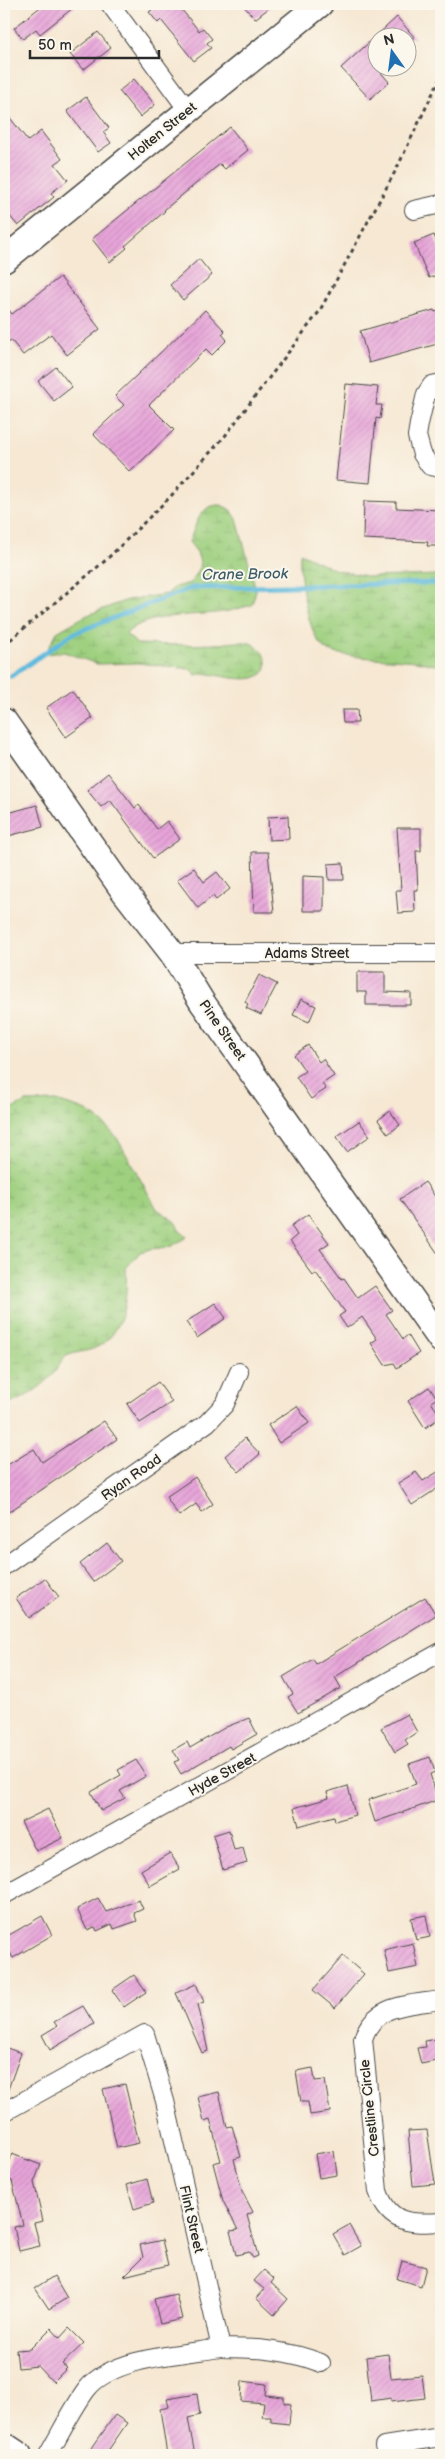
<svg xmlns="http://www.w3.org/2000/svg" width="445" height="2459" font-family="'Balsamiq Sans',sans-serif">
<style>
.wetland{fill:url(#wetland-marsh);stroke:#647e55}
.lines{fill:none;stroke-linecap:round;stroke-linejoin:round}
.stream{stroke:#5fbadd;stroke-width:5}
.building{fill:url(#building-hatch)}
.street-casing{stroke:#494744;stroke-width:20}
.secondary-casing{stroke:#494744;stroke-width:28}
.path{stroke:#494744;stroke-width:3;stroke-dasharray:4 4;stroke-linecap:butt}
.street{stroke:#fff;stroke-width:18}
.secondary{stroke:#fff;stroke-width:25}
.labels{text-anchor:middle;stroke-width:4;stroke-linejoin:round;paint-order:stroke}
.street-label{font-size:14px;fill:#2b2b2b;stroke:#fbf7ec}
.water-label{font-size:15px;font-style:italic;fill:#3d5d69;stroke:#fbf7ec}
</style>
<defs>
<pattern id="wetland-marsh" width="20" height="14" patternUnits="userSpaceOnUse" patternTransform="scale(1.25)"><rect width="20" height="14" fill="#9ed07f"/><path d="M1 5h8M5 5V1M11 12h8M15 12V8" fill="none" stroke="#88b36e"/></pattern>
<pattern id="building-hatch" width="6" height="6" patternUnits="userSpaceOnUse" patternTransform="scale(1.25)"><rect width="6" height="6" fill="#e7a4d9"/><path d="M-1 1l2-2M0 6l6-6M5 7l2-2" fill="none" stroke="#c68dba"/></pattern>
</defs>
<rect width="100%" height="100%" fill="#fbf7ec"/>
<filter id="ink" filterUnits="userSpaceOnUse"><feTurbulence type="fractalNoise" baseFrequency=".02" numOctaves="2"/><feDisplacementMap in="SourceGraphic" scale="10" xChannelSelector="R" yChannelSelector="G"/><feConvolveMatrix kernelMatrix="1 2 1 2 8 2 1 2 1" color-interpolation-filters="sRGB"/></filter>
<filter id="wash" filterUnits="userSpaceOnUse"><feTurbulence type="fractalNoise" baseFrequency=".0096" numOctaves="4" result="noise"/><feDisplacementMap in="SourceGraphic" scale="20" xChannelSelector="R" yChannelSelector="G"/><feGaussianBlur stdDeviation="1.12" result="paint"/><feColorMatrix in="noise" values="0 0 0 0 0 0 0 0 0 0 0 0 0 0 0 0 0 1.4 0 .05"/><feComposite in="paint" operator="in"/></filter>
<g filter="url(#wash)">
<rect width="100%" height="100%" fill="#f6e8d3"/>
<!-- wetland -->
<path class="wetland" d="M221,505L231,510L237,519L256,590L252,605C244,607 237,609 229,611C202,617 146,611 126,634L137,644C163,645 188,645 214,644C224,644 235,641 245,642C265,644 277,673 253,678C239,681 218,675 203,673L196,675L190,669L138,663L97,664L64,652L45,654L57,632L85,616L127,600L167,594L175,587L190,583L198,572L200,562L197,552L189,542C196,526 199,504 221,505Z
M300,553L336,570L371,577L441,575V666C432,665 424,662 415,661C393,658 346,659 327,650C308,641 298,573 300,553Z
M57,1101L87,1111L103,1123L117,1138L157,1209L175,1221L179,1230L187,1237L170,1247L150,1249L140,1252L126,1268C128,1295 125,1335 95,1348C86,1352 73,1352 65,1357C61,1360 58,1368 54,1373C42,1388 22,1400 4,1406V1113L26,1102Z"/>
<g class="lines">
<!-- stream -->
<path class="stream" d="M11,676L72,634L191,588L441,583"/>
</g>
<g id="blocks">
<!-- building -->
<path class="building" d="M44,4H78L40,34L36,29L23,39L14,28Z
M147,4H177L199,31L203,28L212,39L207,43L211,48L194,61L161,20L158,23L149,12L152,10Z
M242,4H274L255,19Z
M397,17L415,38H378V69L389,82L370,99L341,68Z
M98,32L111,48L83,70L70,54Z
M134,79L155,105L140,117L119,91Z
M86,97L109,128L103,132L111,143L98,152L67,111Z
M4,110L28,141L41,131L62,159L55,164L68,180L51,193L54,197L18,226L4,209Z
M230,127L248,150L225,169L220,164L164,210L165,211L125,246L127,248L110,262L92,239Z
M434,235L441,253V273L429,278L414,243Z
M199,259L212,275L183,300L170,285Z
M60,277L100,329L67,355L51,334L23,355L11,340L4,345V304L12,314Z
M205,310L225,331L222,334L227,340L212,355L206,349L149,405L174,430L130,472L93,434L124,405L115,396Z
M434,310L435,312L441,310V343L369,363L360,331Z
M56,367L72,387L54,401L38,381Z
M346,384L378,387L376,405H382L380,419L376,418L370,483L336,480Z
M364,501L396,502V508L441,510V546H427L428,542L363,539Z
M73,689L93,718L66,737L46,708Z
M342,710H357L358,723H343Z
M108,773L135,808L139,805L157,829L167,821L180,839L153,858L110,800L101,807L87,790Z
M37,805L43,827L4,837V814Z
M288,816L289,839L269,840L268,817Z
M397,828H421V851H416L418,890H414L415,912L398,913L396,890H401Z
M252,852H268L274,912H254Z
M343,863L344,880H329L328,864Z
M194,868L204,882L217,872L230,889L216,900L213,896L198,908L177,880Z
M303,876L324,877V911H303Z
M357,972H385V992L411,993V1005H366V992H357Z
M259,975L277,984L261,1015L246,1008L248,1004L245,1002Z
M301,999L316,1006L309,1022L293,1015Z
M308,1045L319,1062L323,1059L334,1076L322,1084L326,1089L311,1099L296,1077L305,1071L294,1055Z
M390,1111L400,1125L388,1134L378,1120Z
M359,1121L370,1136L347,1152L336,1137Z
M425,1182L441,1205V1258L400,1199Z
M308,1214L329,1243L320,1249L342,1279L344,1278L358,1298L375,1286L392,1310L386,1314L403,1339L408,1335L419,1353L397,1368L394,1363L385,1365L371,1343L377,1339L362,1317L347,1328L339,1316L345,1312L315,1269L312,1271L290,1241L297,1235L291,1226Z
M215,1303L226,1318L197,1338L186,1322Z
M158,1382L172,1402L140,1423L127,1404Z
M429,1387L437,1398L431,1402L441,1417L425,1428L408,1401Z
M297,1406L309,1423L279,1443L268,1425Z
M104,1421L117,1439L4,1515V1467L34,1449L42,1462Z
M245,1438L260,1454L239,1472L225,1456Z
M441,1470V1486L412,1505L398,1483L416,1472L423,1481Z
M195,1477L213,1504L202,1512L196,1504L179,1516L166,1497Z
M107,1543L121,1561L93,1582L80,1564Z
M45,1578L59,1597L29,1618L16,1598Z
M425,1597L436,1615L335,1677L341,1688L298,1713L288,1697L293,1694L283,1677L313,1659L316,1664Z
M407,1714L417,1732L405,1740L408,1744L395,1752L381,1728Z
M249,1718L257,1734L231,1749L229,1746L181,1774L174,1762L179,1760L173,1750L187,1742L190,1748L226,1727Z
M430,1757L435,1772L430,1774L438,1800L375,1822L368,1800L416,1784L409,1764Z
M136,1760L146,1776L120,1791L125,1798L101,1811L91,1792L121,1775L118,1770Z
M348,1786L355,1815L335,1821L334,1816L299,1826L294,1808L329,1798L327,1792Z
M48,1809L63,1838L36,1851L21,1822Z
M229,1830L234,1850L243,1848L247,1863L223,1870L213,1835Z
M170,1853L180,1869L150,1886L141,1870Z
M98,1898L106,1912L139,1900L143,1909L134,1913L137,1921L114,1929L112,1924L97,1931L95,1927L87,1930L77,1909Z
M426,1915L430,1937L416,1940L411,1918Z
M42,1916L52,1935L13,1958L4,1942V1938Z
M413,1943L418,1967L389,1973L384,1950Z
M343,1956L364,1974L335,2008L313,1990Z
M134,1975L146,1992L124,2007L112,1990Z
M196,1984L204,2002L198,2004L208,2051L202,2053L176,1993Z
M83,2006L94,2024L50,2050L42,2035L57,2026L54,2022Z
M441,2038V2060L421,2064L417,2048L426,2047L425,2041Z
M4,2047L21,2053L6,2095H4Z
M313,2068L315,2081L325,2080L330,2112L310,2115L308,2102H301L296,2071Z
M125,2084L139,2143L117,2148L103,2089Z
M219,2092L227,2127L232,2126L241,2157L234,2159L242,2191L253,2212L247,2215L258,2256L253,2258L249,2252L236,2255L230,2231L238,2230L223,2201L213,2163L221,2161L210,2119L204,2121L198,2097Z
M427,2130L435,2184L413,2186L408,2131Z
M334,2151L337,2175L319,2178L315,2154Z
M12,2154L41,2165L34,2182L43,2221L34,2223L40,2246L19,2251L14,2227L23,2225L12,2181L4,2177Z
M147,2179L153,2203L134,2209L127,2185Z
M349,2225L361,2246L345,2255L333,2234Z
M162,2240L168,2265L124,2276L143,2257L140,2245Z
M402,2261L426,2267L421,2286L397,2279Z
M264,2270L274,2279L271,2283L288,2299L274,2315L256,2298L264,2289L254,2281Z
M54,2276L67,2298L49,2309L35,2288Z
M176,2294L182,2319L160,2324L154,2299Z
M51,2328L60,2338L69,2328L84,2343L62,2364L67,2368L53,2382L38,2366L18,2368L16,2350L30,2349Z
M388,2354L391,2378L422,2375L425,2398L391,2402V2398L371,2401L366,2357Z
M242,2381L266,2384L265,2395L284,2397V2403L291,2404L289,2424L271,2422V2417H262L264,2403L241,2401Z
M197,2394L200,2415L188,2418L195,2455H167L160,2409L169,2407L167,2399Z
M115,2415L127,2423L105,2455H87Z"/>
</g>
</g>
<g filter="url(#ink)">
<use href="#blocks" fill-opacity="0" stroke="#494744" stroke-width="1"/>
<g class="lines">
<defs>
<path id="street" d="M110,4L188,110
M414,210L441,204
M441,383L432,385L426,394L419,424L417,436L422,454L430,466L441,468
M172,953H441
M4,1566L207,1423L225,1404L239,1372
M4,1895L441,1652
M441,2000C410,2005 374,2003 363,2039L378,2191C389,2224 410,2224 441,2222
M4,2112L145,2034L165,2101L221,2348C184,2354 112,2357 87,2389C72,2409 61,2433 48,2455
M221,2348C256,2348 288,2350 321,2363
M384,2446L441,2437"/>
<path id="secondary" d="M4,260L320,4
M4,721L123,890L172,953L202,1002L441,1340
M4,2445L19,2455"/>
</defs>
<!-- street casing -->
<use href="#street" class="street-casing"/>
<!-- secondary casing -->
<use href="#secondary" class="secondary-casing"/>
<!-- path -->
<path class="path" d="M4,645L106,560L170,497L225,436L319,312L397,168L441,76"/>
<!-- street -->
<use href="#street" class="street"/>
<!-- secondary -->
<use href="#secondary" class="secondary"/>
</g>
</g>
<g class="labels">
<!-- street labels -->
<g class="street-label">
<text transform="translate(162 131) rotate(-39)" y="5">Holten Street</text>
<text x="307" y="958">Adams Street</text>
<text transform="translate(223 1030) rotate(55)" y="5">Pine Street</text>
<text transform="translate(131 1477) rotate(-35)" y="5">Ryan Road</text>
<text transform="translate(222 1774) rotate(-29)" y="5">Hyde Street</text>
<text transform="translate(369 2108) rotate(-96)" y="5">Crestline Circle</text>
<text transform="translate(192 2219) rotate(77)" y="5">Flint Street</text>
</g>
<!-- water labels -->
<g class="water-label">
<text transform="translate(245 574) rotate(-1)" y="5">Crane Brook</text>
</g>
</g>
<!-- margin -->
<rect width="445" height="2459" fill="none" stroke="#fbf7ec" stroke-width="20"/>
<!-- north arrow -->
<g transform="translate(392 52) rotate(346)"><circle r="24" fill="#fbf7ec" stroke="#a8a59f"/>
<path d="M0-4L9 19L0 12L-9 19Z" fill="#1f6fb2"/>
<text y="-8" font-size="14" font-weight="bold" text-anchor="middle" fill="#2b2b2b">N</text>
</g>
<!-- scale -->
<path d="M30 50v8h129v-8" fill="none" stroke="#2b2b2b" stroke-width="2.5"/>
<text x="38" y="50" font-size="15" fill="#2b2b2b" stroke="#fbf7ec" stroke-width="4" paint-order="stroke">50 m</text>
</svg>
